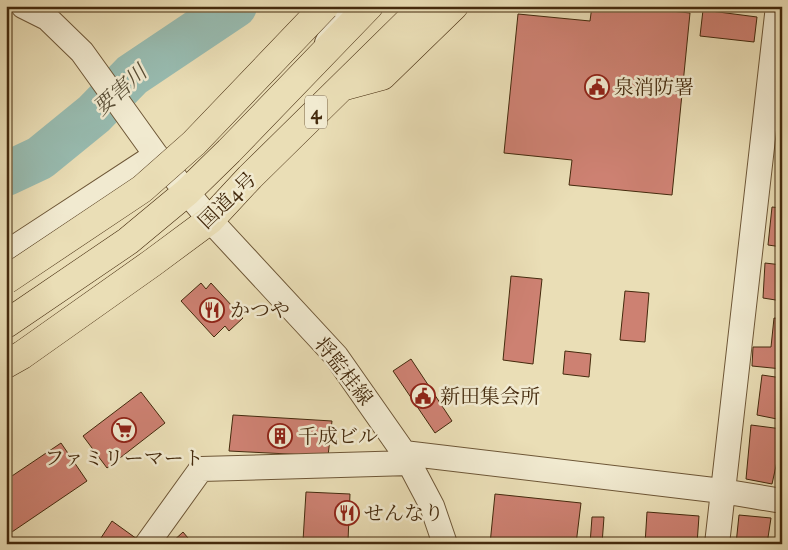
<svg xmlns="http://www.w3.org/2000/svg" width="788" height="550" font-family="'IM FELL Great Primer','Noto Serif JP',serif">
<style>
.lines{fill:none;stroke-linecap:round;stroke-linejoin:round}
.river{stroke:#98bcb1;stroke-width:44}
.building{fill:#cd8172;stroke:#442a0d}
.minor-casing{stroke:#6e5737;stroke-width:26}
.highway-casing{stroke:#442a0d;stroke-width:29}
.minor{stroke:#f1ead0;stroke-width:24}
.highway{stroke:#eadeb6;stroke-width:28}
.major-bridge-casing{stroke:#442a0d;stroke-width:29;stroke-linecap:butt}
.major-bridge{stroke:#eadeb6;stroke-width:28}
.labels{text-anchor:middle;stroke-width:5;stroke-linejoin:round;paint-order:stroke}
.shield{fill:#f1ead0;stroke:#786448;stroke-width:1}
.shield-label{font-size:19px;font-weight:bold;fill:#442a0d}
.poi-label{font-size:20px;fill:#442a0d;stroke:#f1ead0;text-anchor:start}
.street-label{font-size:20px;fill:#442a0d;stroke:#f1ead0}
.water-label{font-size:21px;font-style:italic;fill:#594e36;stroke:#f1ead0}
</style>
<rect width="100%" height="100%" fill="#eadeb6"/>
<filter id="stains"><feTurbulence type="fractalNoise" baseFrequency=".004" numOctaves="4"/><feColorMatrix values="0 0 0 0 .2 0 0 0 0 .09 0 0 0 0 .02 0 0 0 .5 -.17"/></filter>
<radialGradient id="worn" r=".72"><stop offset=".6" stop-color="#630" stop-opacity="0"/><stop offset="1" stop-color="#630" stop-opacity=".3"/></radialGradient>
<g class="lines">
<!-- river -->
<path class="river" d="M6,174L40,158L94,114L132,75L235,6"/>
</g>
<!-- building -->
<path class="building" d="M592,6H624L690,13L672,195L569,185L572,160L504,153L518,14L590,21Z
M703,10L757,17L754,42L700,36Z
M781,154H782V198H779Z
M772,207L782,208V247L768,245Z
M765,263L782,265V301L763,298Z
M511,276L542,279L533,364L503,360Z
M201,283L206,289L211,283L243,318L229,331L225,326L214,337L181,301Z
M625,291L649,293L645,342L620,340Z
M774,318L782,319V369L752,366L753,347H771Z
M565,351L591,354L589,377L563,374Z
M411,359L452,421L435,433L393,371Z
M762,375L782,378V420L757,415Z
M141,392L165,423L107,468L83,436Z
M233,415L332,421L328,456L229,451Z
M751,425L782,429V458L778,457L772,484L746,479Z
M61,443L87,481L6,536V480Z
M306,492L350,494L348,541H303Z
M495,494L581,503L576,544H490Z
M647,512L699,516L697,544H645Z
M739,515L771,518L767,544H736Z
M592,517H604L602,544H590Z
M112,521L137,539L134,544H97Z
M183,532L193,544H170Z"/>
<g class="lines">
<defs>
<path id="minor" d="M23,6L47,18L82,52L156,155L210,220L336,356L404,453L432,506L445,544
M327,43L345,6
M6,253L156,155
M404,453L722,491L782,501
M147,544L201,469L410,463
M717,544L778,6"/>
<path id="highway" d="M345,86L382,76L454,6
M6,324L128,241L187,192L229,151L369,6
M6,364L22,355L152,263L210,220L250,177L424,6"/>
</defs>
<!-- minor casing -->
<use href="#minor" class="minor-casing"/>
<!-- highway casing -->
<use href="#highway" class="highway-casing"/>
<!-- minor -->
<use href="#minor" class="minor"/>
<!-- highway -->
<use href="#highway" class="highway"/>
<defs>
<path id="major-bridge" d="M6,280L142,189L194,143L325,6"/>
</defs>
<!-- major-bridge casing -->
<use href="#major-bridge" class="major-bridge-casing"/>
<!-- major-bridge -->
<use href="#major-bridge" class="major-bridge"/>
</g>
<!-- icons -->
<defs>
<symbol id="civic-ring" viewBox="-11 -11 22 22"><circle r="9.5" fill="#f1ead0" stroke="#8f2418" stroke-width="1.5"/><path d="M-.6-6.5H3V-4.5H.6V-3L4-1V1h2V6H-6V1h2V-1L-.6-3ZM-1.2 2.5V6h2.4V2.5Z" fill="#8f2418"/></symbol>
<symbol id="restaurant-ring" viewBox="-11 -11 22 22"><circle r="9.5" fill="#f1ead0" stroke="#8f2418" stroke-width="1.5"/><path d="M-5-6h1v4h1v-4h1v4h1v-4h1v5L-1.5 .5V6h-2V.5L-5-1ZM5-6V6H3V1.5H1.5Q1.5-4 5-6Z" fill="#8f2418"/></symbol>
<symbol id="supermarket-ring" viewBox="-11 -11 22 22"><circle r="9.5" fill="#f1ead0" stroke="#8f2418" stroke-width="1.5"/><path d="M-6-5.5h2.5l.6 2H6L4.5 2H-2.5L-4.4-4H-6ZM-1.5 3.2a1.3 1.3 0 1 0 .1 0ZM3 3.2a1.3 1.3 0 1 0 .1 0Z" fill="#8f2418"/></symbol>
<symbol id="building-ring" viewBox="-11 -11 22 22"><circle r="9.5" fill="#f1ead0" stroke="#8f2418" stroke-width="1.5"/><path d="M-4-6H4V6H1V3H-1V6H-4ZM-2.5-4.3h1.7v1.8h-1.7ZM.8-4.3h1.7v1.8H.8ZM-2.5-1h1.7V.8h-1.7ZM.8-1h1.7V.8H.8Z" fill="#8f2418"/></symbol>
</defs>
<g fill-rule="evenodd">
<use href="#civic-ring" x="583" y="73" width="28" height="28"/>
<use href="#restaurant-ring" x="198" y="296" width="28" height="28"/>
<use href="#civic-ring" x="409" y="382" width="28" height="28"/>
<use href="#supermarket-ring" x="110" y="416" width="28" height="28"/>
<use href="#building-ring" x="266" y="422" width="28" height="28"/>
<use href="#restaurant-ring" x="333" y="499" width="28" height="28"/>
</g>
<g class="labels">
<!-- shield labels -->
<rect class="shield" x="305" y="95.5" width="22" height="33" rx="4"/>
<g class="shield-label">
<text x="316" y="119">4</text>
</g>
<!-- poi labels -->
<g class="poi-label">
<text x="614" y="94">泉消防署</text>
<text x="230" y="317">かつや</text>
<text x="440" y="403">新田集会所</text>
<text x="298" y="443">千成ビル</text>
<text x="124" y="465" text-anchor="middle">ファミリーマート</text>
<text x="364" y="520">せんなり</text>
</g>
<!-- street labels -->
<g class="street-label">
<text transform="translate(227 200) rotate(-44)" y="7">国道4号</text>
<text transform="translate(344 371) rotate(52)" y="7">将監桂線</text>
</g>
<!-- water labels -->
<g class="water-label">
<text transform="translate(120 90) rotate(-42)" y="7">要害川</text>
</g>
</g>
<!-- margin -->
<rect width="788" height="550" fill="none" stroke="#eadeb6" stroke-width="25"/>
<rect x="8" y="8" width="773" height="535" fill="none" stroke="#442a0d" stroke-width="2.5"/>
<rect x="12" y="12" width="763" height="525" fill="none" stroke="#442a0d"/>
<rect width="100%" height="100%" filter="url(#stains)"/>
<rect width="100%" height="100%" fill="url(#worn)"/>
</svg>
